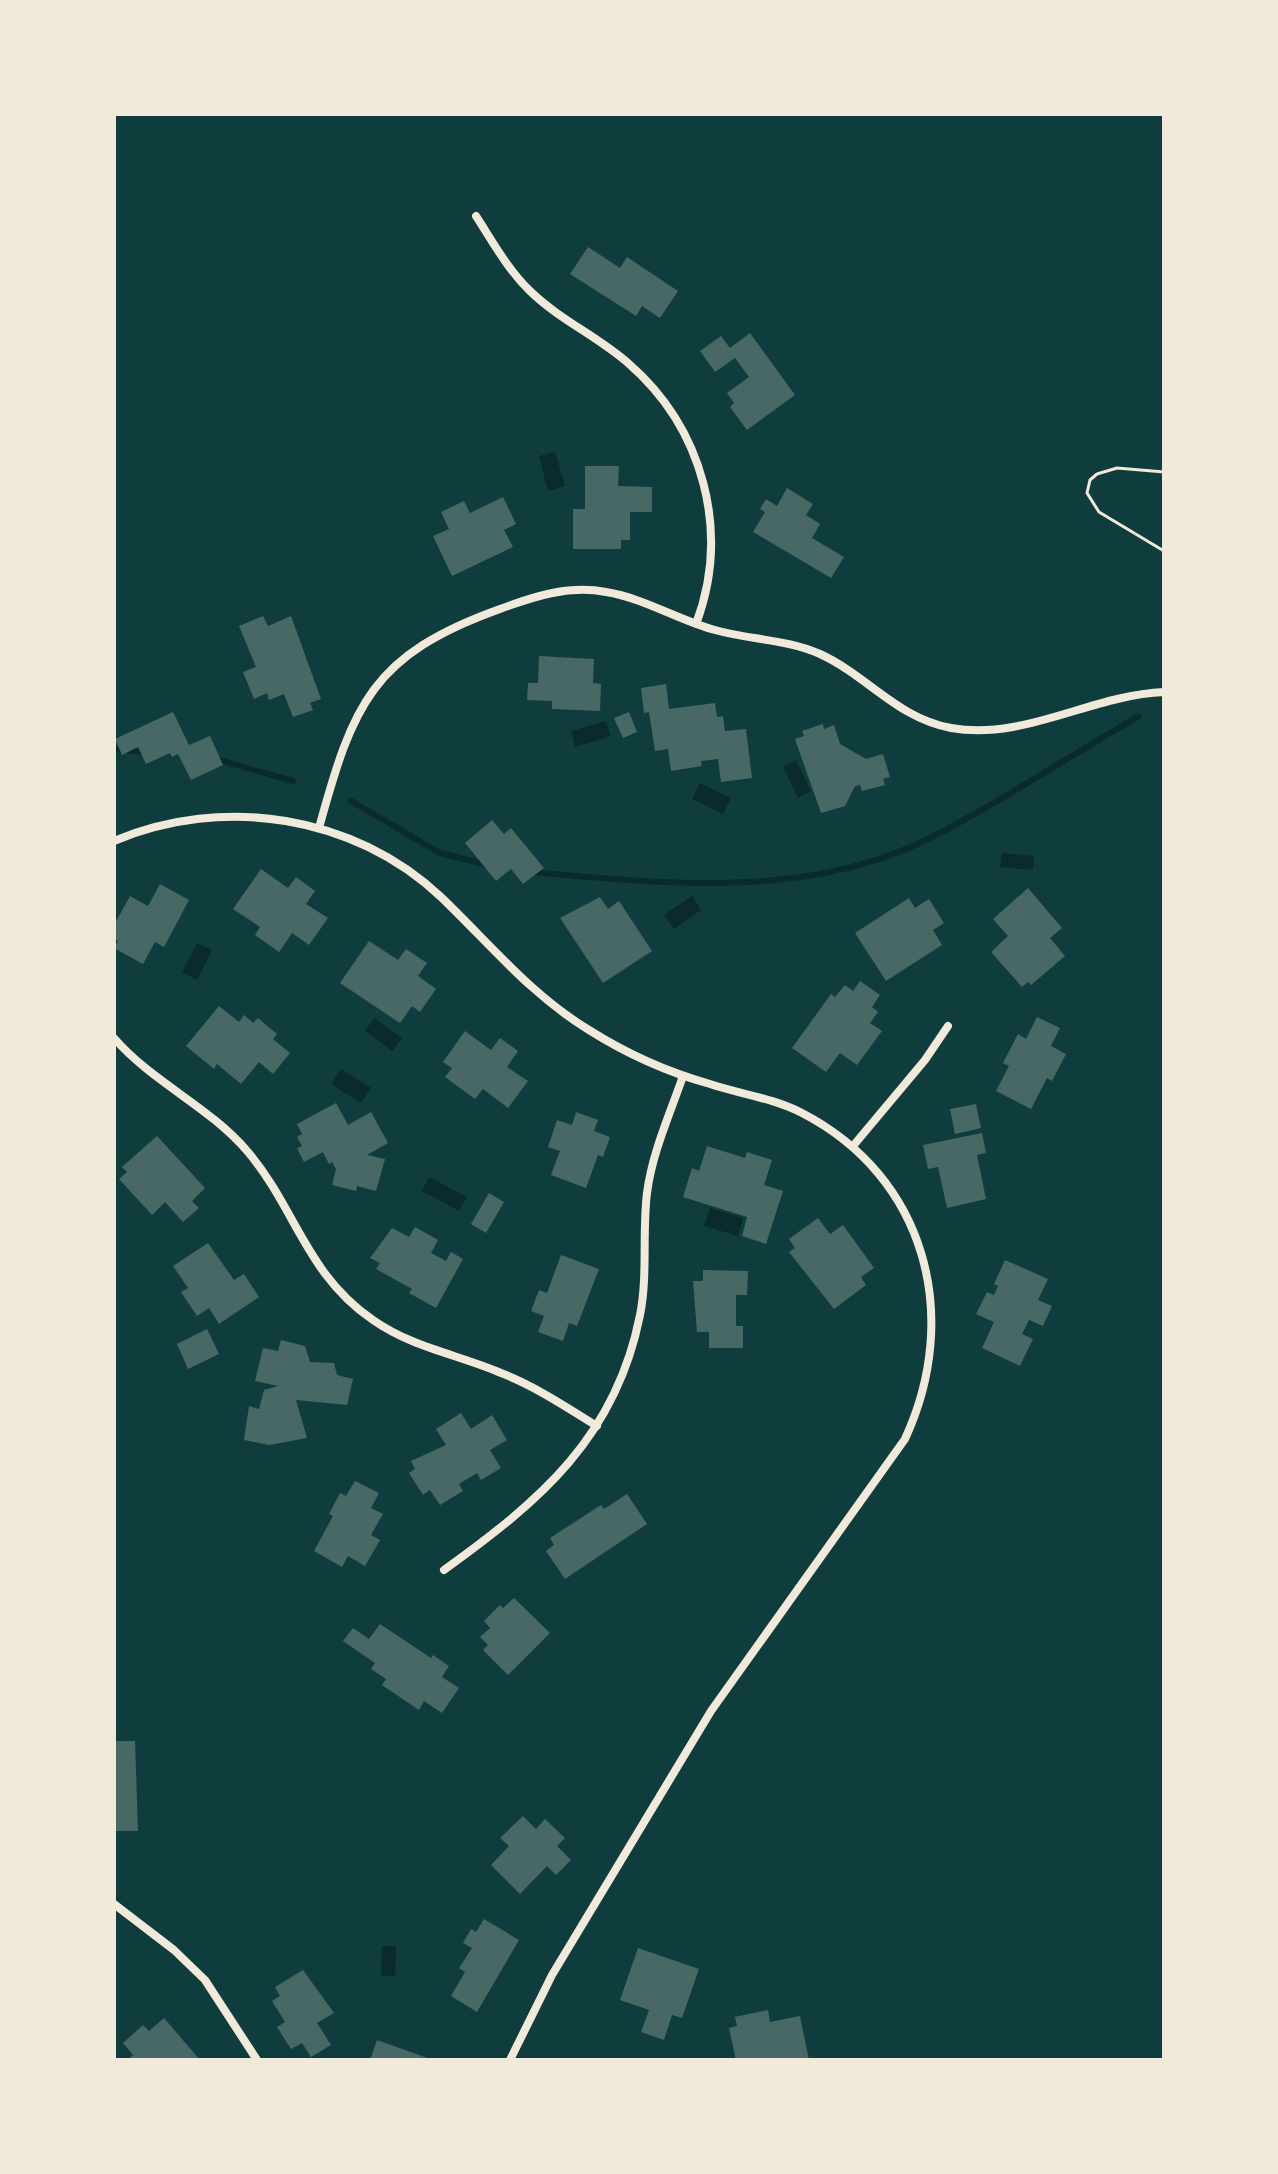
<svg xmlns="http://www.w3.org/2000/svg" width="1278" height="2174" font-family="'Varela Round',sans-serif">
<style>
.water{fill:#0a2a2b}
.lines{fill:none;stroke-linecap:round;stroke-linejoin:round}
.stream{stroke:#0a2a2b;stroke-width:6}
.building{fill:#486865}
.path{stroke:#f1e9da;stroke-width:3}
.minor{stroke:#f1e9da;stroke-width:8}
</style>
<rect width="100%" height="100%" fill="#0f3d3e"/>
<!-- water -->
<path class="water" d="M555,452L565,486L548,491L539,456Z
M606,721L611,736L575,747L571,731Z
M796,760L811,791L798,798L783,767Z
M700,783L731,798L723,814L692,799Z
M1002,853L1034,856L1033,870L1000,867Z
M692,896L701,910L674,929L664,915Z
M197,943L212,950L197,980L182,972Z
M374,1018L402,1038L392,1051L365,1031Z
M341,1069L371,1088L361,1103L331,1084Z
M429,1177L467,1197L459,1211L422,1191Z
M710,1208L743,1218L738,1236L704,1226Z
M382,1946H396L395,1976H381Z"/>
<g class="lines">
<!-- stream -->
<path class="stream" d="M114,749L145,752
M212,758L293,781
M351,801L440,853L488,865
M530,872C660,883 802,900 924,841C998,804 1068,757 1139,716"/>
</g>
<!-- building -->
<path class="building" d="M588,247L620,268L627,257L678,291L660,318L642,306L636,316L570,274Z
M750,333L795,395L747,430L730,407L734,403L727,393L749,377L735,358L715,372L700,351L721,336L730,348Z
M585,466H619L618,486L652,487V512H630V540H621V549H573V509H585Z
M787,488L813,504L806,515L820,524L812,538L844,557L831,578L753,532L765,512L760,509L766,499L777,506Z
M503,497L516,524L504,530L513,547L452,576L433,536L449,529L441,512L464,501L470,513Z
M263,616L268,626L291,616L321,699L310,703L313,710L293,717L284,694L269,700L267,693L254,699L243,672L256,667L239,626Z
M539,656L594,659L593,683L601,684L600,711L552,709V701L527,700L528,683H538Z
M666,684L669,709L715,703L717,717L723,716L725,731L746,729L752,778L721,782L718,759L701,761L702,766L671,771L668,749L655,751L649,712L644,713L641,688Z
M173,712L189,745L210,736L223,765L191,780L178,754L172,757L170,753L146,764L138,747L122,755L115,739Z
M629,712L637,732L623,738L614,718Z
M823,724L824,729L834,725L840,744L866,759L883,754L890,777L883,779L885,785L862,791L860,785L855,786L845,806L821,813L795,739L804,736L802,731Z
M492,820L504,834L511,828L544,868L523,884L511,869L496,881L465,843Z
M261,869L288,888L296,877L315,891L306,904L328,918L309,945L292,933L279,952L255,935L260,927L233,909Z
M160,884L189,900L164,947L155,942L143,964L114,948L118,941L114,938V925L130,896L148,906Z
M1028,888L1062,928L1050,938L1065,956L1031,985L1028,982L1022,987L991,952L1008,936L993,919Z
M600,897L608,909L619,901L652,951L603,983L560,918Z
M909,898L915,908L929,899L944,923L933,930L942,945L886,981L855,933Z
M369,941L398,960L406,949L427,963L418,976L436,989L420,1012L412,1006L400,1023L340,983Z
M860,981L880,995L872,1007L878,1012L870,1023L882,1031L857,1065L840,1053L826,1072L792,1048L831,994L835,997L845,985L853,991Z
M219,1006L239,1022L244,1015L253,1023L258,1018L277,1034L273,1039L290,1053L273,1074L259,1062L241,1084L217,1064L214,1069L186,1046Z
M1037,1017L1060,1028L1051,1046L1066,1054L1052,1081L1047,1078L1031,1109L996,1091L1009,1066L1003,1063L1018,1034L1026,1039Z
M465,1031L491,1050L500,1038L518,1051L507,1067L528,1081L508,1108L483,1089L475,1099L445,1077L452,1068L443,1062Z
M336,1103L348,1125L371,1112L388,1143L367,1155L385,1159L376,1191L357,1186L356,1191L332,1185L336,1169L332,1162L329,1164L323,1152L304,1162L297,1148L302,1146L297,1137L302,1134L297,1124Z
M976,1104L981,1128L955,1134L950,1109Z
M576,1112L598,1120L594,1131L610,1137L603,1157L598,1155L586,1188L551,1175L560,1151L548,1147L557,1120L572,1125Z
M982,1133L986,1153L977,1155L986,1199L947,1208L938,1167L928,1169L923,1145Z
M157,1136L205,1188L192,1201L199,1208L183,1222L165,1202L152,1215L119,1179L127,1172L122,1167Z
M707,1146L745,1158L747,1152L772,1160L764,1185L783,1191L766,1244L742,1236L747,1217L683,1197L692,1168L699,1171Z
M489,1193L504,1202L486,1233L471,1224Z
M818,1218L830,1234L843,1225L874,1268L861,1277L866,1285L834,1309L789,1252L795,1248L789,1239Z
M415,1227L438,1240L431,1253L446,1261L451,1252L463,1259L436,1308L409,1293L412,1289L376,1269L380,1263L370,1258L392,1228L409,1237Z
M208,1243L234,1280L244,1274L259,1297L219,1324L209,1308L197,1316L181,1292L188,1288L173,1266Z
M561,1255L599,1269L577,1326L569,1323L563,1341L538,1332L544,1316L531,1311L539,1290L547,1293Z
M1005,1260L1048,1279L1038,1300L1052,1306L1043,1326L1029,1320L1022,1334L1033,1339L1020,1366L982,1348L994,1322L976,1314L987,1292L994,1295L998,1286L994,1284Z
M703,1270L748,1271L747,1295H736V1326H743V1348H709V1332H697L693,1281H703Z
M207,1329L219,1354L188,1369L177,1344Z
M281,1340L305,1346L310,1362L334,1363L337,1375L353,1379L347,1405L296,1400L307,1438L269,1445L244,1440L249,1406L259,1409L264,1390L278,1386L255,1381L263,1348L278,1351Z
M461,1413L471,1429L492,1415L507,1440L490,1450L501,1468L481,1480L477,1473L459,1484L463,1491L440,1505L430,1490L423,1495L409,1473L415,1469L411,1461L446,1445L436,1429Z
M355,1481L379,1493L371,1508L383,1514L371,1535L380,1540L365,1566L348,1556L342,1567L314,1551L333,1516L329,1514L340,1493L346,1496Z
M627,1494L647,1524L565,1579L546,1551L554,1545L550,1538L601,1505L604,1509Z
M514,1598L550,1633L508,1675L483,1650L488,1645L480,1637L490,1628L484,1621L500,1605L503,1608Z
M380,1624L431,1658L433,1655L449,1666L442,1677L459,1688L442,1713L424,1701L419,1710L382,1685L386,1679L371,1669L375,1663L343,1641L353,1628L369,1639Z
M114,1741H135L138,1831H114Z
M523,1816L536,1829L545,1819L565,1838L557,1846L571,1860L556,1875L547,1866L520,1894L491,1865L509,1846L500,1838Z
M484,1919L519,1940L477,2012L451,1996L465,1972L459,1968L472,1948L463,1943L471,1929L476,1932Z
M638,1948L699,1969L682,2018L672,2015L664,2040L641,2032L649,2010L620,2000Z
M303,1970L334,2013L317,2023L331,2045L311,2057L302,2043L291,2049L277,2027L285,2022L272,2001L280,1996L275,1987Z
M768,2010L770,2022L800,2016L809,2060H736L729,2028L737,2026L735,2017Z
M164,2018L200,2060H128L133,2055L123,2043L143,2025L149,2031Z
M377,2040L433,2060H370Z"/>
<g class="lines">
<!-- path -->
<path class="path" d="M1164,472L1117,468L1097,474L1090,480L1087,493L1099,512L1164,551"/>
<!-- minor -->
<path class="minor" d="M476,216C493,242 508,270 530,291C560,320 597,336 628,363C703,428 731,531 696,624
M319,828C353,704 372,655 500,609C535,596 569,585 606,592C644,598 678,620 715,630C750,640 786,639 820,654C868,676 897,718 951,728C1024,741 1091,695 1164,692
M114,841C223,795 354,815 441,897C490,944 530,994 589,1030C627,1054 667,1072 710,1084C740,1094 773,1098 802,1113C926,1177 962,1316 905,1439L711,1711L552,1975L510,2060
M114,1038C153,1083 209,1106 248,1152C296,1209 306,1274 373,1320C413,1348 457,1354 501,1373C535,1386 566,1407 597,1426
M853,1146L925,1060L948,1026
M444,1570C540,1501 616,1437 640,1315C648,1275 642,1234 647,1193C652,1153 670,1114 683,1076
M114,1904L174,1950L205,1980L257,2060"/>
</g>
<!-- border -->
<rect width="1278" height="2174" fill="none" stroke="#f1e9da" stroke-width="232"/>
</svg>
